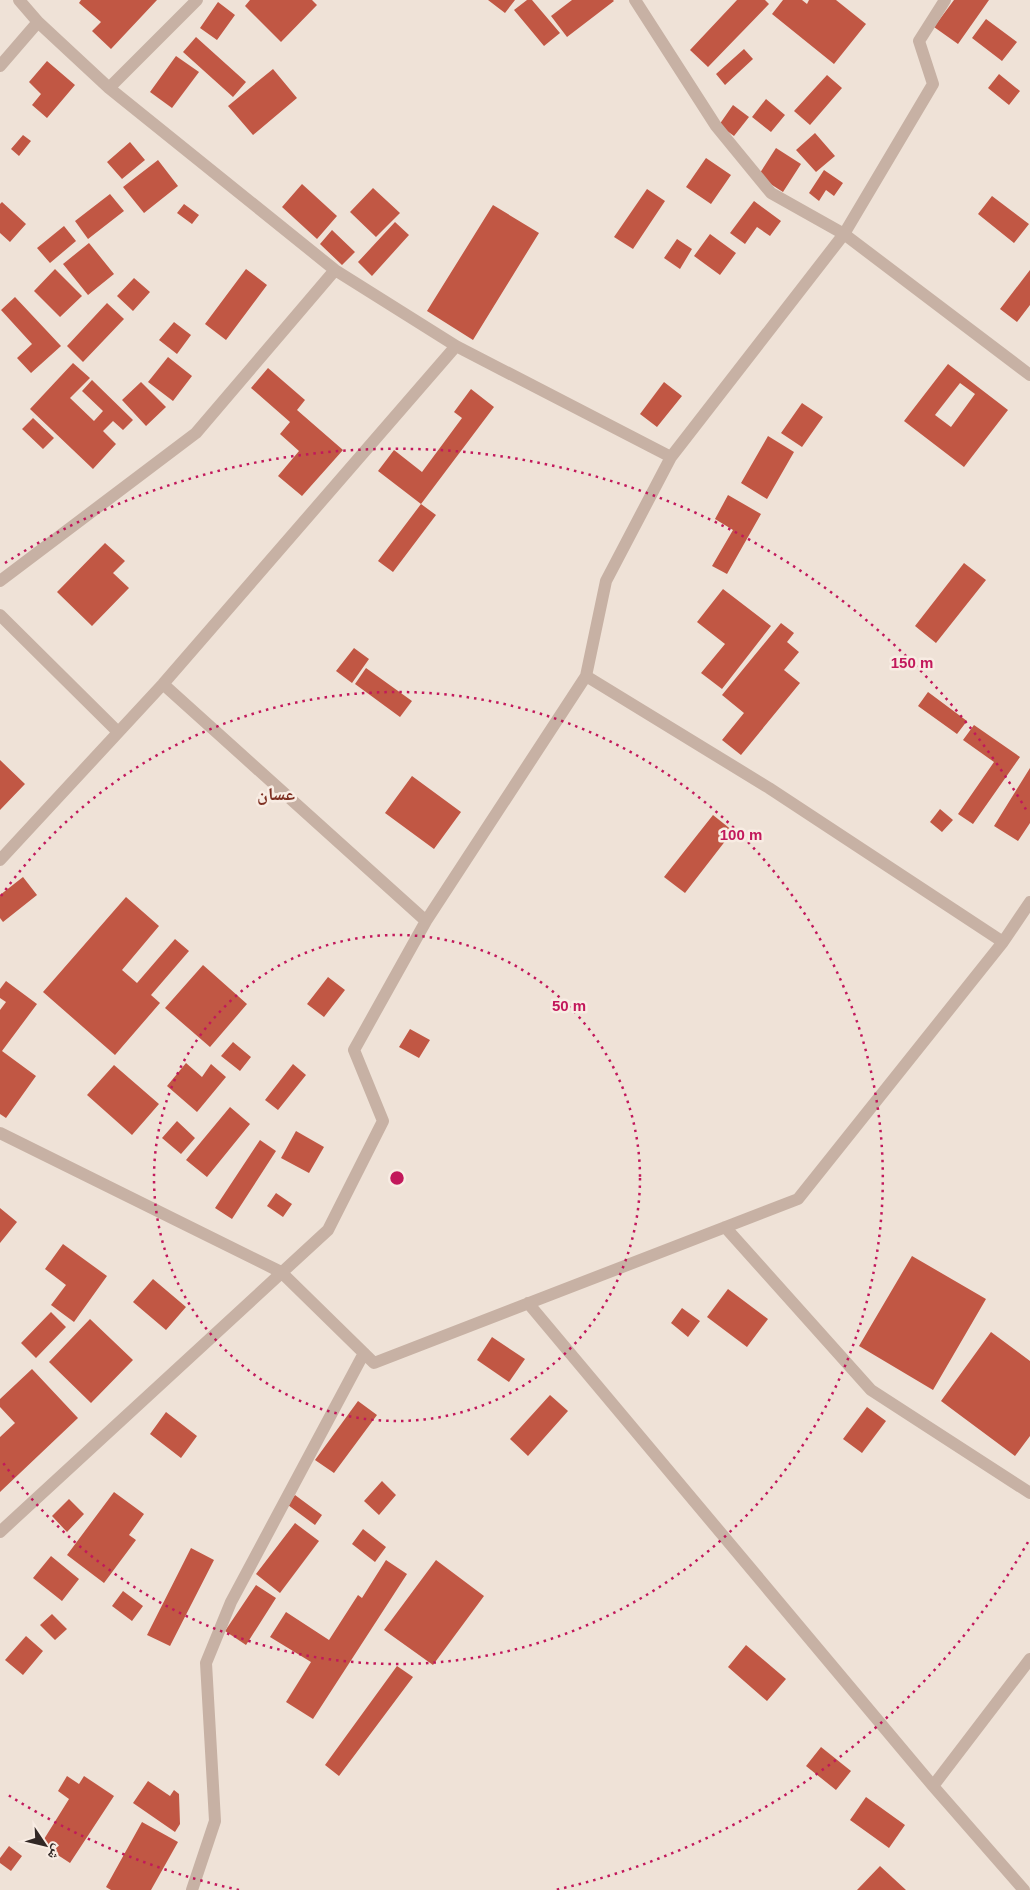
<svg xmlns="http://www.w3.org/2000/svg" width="1030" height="1890" font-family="Helvetica,'Noto Naskh Arabic',sans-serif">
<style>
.building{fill:#c15744;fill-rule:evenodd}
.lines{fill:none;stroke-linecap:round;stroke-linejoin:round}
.minor{stroke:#c7b1a4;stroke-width:12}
.ring{fill:none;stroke:#c2185b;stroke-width:2.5;stroke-dasharray:2.5 5}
.labels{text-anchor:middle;stroke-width:5;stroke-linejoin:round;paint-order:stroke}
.quarter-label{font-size:18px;font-weight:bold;fill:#7e3022;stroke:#f8ece3}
.centre{fill:#c2185b;stroke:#f8ece3;stroke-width:2.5}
.ring-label{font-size:15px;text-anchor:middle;font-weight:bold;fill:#c2185b;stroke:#f8ece3;stroke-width:5;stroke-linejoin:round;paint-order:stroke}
</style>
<rect width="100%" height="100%" fill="#efe2d7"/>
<!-- building -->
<path class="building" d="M81,0H157L111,49L92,31L101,22L79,3Z
M250,0H312L317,5L281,42L245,6Z
M488,0H515L505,13Z
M527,0H532L560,33L544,46L514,10Z
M572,0H613L614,1L567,37L551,16Z
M737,0H765L769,4L708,67L690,50Z
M783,0H802L807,4L809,0H836L866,24L834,64L772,14Z
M954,0H989L958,44L934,27Z
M218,2L235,15L217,40L200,28Z
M986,19L1017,42L1002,61L972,38Z
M196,37L246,82L233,97L183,52Z
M744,49L753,59L725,85L716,74Z
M176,56L199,72L172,108L150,92Z
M47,61L75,85L47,118L32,105L41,94L29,82Z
M273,69L297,98L253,135L228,106Z
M999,74L1020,91L1009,105L988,88Z
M827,75L842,88L810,125L794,111Z
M766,99L785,115L771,132L752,117Z
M733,105L749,117L734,136L719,125Z
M815,133L835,156L816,172L796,150Z
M23,135L31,141L19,156L11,149Z
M130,142L145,160L122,179L107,162Z
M776,148L801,164L783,192L758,176Z
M706,158L731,175L711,204L686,187Z
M158,160L178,186L144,213L123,187Z
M824,170L843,183L834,196L826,190L819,201L809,193Z
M302,184L337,216L317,239L282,207Z
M373,188L400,213L376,237L350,212Z
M647,189L665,201L633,249L614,237Z
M110,194L124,211L88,239L75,221Z
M992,196L1029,224L1014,243L978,214Z
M754,201L781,221L770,236L757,227L745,244L730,233Z
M2,202L26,224L10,242L0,233V204Z
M184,204L199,215L192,224L177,213Z
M493,205L539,233L473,340L427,311Z
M395,222L409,235L372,276L358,262Z
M64,226L76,241L50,263L37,248Z
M332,230L355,252L342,265L320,244Z
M710,234L736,253L720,275L694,256Z
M677,239L692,249L680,269L664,258Z
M89,243L114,274L88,295L63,264Z
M55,269L82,296L60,317L34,291Z
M246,269L267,285L226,340L205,324Z
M1030,270V305L1017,322L1000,309Z
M134,278L150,292L133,311L117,296Z
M15,297L61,346L31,373L17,358L32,344L1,310Z
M107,303L124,319L83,362L67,346Z
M174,322L191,335L177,354L159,340Z
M168,357L192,376L173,401L148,382Z
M73,363L90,378L70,398L94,421L103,411L82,391L92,380L133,420L123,430L113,421L103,431L116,444L93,469L30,409Z
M948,364L1008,410L964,467L904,421ZM960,383L975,394L951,427L935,415Z
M268,368L305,400L297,410L343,450L302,496L278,476L299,451L280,434L290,422L251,388Z
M141,382L166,407L146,426L122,400Z
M664,382L682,396L657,427L640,414Z
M471,389L494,407L421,504L378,471L394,450L422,472L462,418L454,412Z
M802,403L823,417L802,447L781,433Z
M33,418L54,438L43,449L22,429Z
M768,436L794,452L767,499L741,483Z
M728,495L761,514L727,574L712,566L733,530L715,519Z
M421,504L436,515L393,572L378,561Z
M105,543L125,561L113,573L129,588L92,626L57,592Z
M964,563L986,580L936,643L915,626Z
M723,589L771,626L722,689L701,673L725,644L697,622Z
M781,623L794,633L787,642L799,652L784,670L800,683L741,755L722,740L744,713L722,695Z
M354,648L369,659L352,683L336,671Z
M366,668L412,701L400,717L355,684Z
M928,692L967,721L957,734L918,706Z
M974,725L1020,757L973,824L958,814L994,762L963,740Z
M0,760L25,784L0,810Z
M1030,768V823L1018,841L994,826Z
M412,776L461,812L434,849L385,813Z
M940,809L953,820L942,832L930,822Z
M713,815L733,831L685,893L664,877Z
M23,877L37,895L3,922L0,918V895Z
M126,897L159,926L122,970L137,983L175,939L189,951L151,995L160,1003L115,1055L43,992Z
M203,965L247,1004L210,1047L165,1008Z
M328,977L345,990L324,1017L307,1004Z
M6,981L37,1004L2,1051L36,1076L6,1118L0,1114V1010L6,1002L0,998V989Z
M410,1029L430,1040L419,1058L399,1047Z
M233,1042L251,1057L240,1071L221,1056Z
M186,1063L202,1077L211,1064L226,1077L197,1112L167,1086Z
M293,1064L306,1075L278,1110L265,1100Z
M114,1065L159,1104L132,1135L87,1095Z
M230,1107L250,1124L207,1177L186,1160Z
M177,1121L195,1138L181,1154L162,1138Z
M296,1131L324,1147L309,1173L281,1158Z
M260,1140L276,1151L232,1219L215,1208Z
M276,1193L292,1204L283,1217L267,1206Z
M0,1208L17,1222L0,1243Z
M63,1244L107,1276L74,1322L51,1305L66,1285L45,1269Z
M912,1256L986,1299L933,1390L859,1346Z
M153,1279L186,1307L166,1330L133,1302Z
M728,1289L768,1319L747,1347L707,1317Z
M682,1308L700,1321L688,1337L671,1323Z
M51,1312L66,1327L36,1358L21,1343Z
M90,1319L133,1360L91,1403L49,1362Z
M991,1332L1030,1361V1436L1015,1456L941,1401Z
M492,1337L525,1359L509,1382L477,1360Z
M32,1369L78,1418L0,1492V1437L15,1423L0,1407V1399Z
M550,1395L568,1411L528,1456L510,1439Z
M358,1401L377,1415L334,1473L315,1460Z
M867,1407L886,1421L862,1453L843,1439Z
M166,1412L197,1436L181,1458L150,1434Z
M382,1481L396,1495L379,1515L364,1501Z
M114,1492L144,1514L129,1535L136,1540L104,1583L67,1555Z
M295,1495L322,1515L315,1525L288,1505Z
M69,1499L84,1514L67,1532L52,1516Z
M295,1523L319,1541L280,1593L256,1574Z
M363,1529L386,1547L375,1562L352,1544Z
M191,1548L214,1560L170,1646L147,1635Z
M51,1556L79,1579L62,1601L33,1578Z
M386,1560L407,1574L313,1719L286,1702L311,1662L270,1637L286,1612L329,1640L358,1595L362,1598Z
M436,1560L484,1596L433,1665L384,1630Z
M256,1585L276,1598L246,1645L225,1631Z
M123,1591L143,1606L132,1621L112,1606Z
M52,1614L67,1629L55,1640L40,1625Z
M26,1636L43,1651L23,1675L5,1660Z
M746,1645L786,1679L767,1701L728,1667Z
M397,1666L413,1677L339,1776L325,1765Z
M821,1747L851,1771L836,1790L806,1766Z
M67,1776L79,1784L84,1776L114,1796L70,1863L41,1844L69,1799L58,1791Z
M148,1781L170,1796L174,1790L179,1794L180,1824L175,1832L133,1803Z
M866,1797L905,1825L889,1848L850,1820Z
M142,1822L178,1842L151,1890H111L106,1887Z
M9,1846L22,1856L11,1871L0,1863V1858Z
M880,1866L906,1890H857Z"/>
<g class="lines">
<!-- minor -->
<path class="minor" d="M19,0L38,22L109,88L335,270L456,346L671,457
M635,0L716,126L771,193L844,234L1030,375
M0,66L38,22
M109,88L197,0
M0,581L196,433L335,270
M0,615L118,732
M586,676L769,788L1003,942
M163,684L426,921
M0,860L163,684L456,346
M0,1133L281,1272L374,1363L798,1199L1003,942L1030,902
M725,1227L871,1390L1030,1493
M528,1303L933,1786L1024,1890
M0,1532L328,1230L383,1121L354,1050L426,921L586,676L606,581L671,457L844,234L933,84L919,41L945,0
M933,1786L1030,1659
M192,1890L215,1821L206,1663L231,1602L364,1353"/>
</g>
<!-- distance rings -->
<g class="ring">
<circle cx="397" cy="1178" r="243"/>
<path d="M1 896A486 486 0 1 1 1 1460"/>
<path d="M1028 1542A729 729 0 0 1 555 1890M239 1890A729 729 0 0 1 5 1793M5 563A729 729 0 0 1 1028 813"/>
</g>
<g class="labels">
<!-- quarter labels -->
<g class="quarter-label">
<text x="276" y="800">عسان</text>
</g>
</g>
<circle cx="397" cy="1178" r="8" class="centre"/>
<g class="ring-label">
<text x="912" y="668">150 m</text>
<text x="741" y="840">100 m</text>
<text x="569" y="1011">50 m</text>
</g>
<!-- north arrow -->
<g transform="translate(45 1845) rotate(125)" stroke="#f8ece3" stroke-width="4" paint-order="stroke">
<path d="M0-4L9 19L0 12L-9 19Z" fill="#322825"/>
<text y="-8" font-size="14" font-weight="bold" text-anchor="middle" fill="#322825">ش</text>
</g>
</svg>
